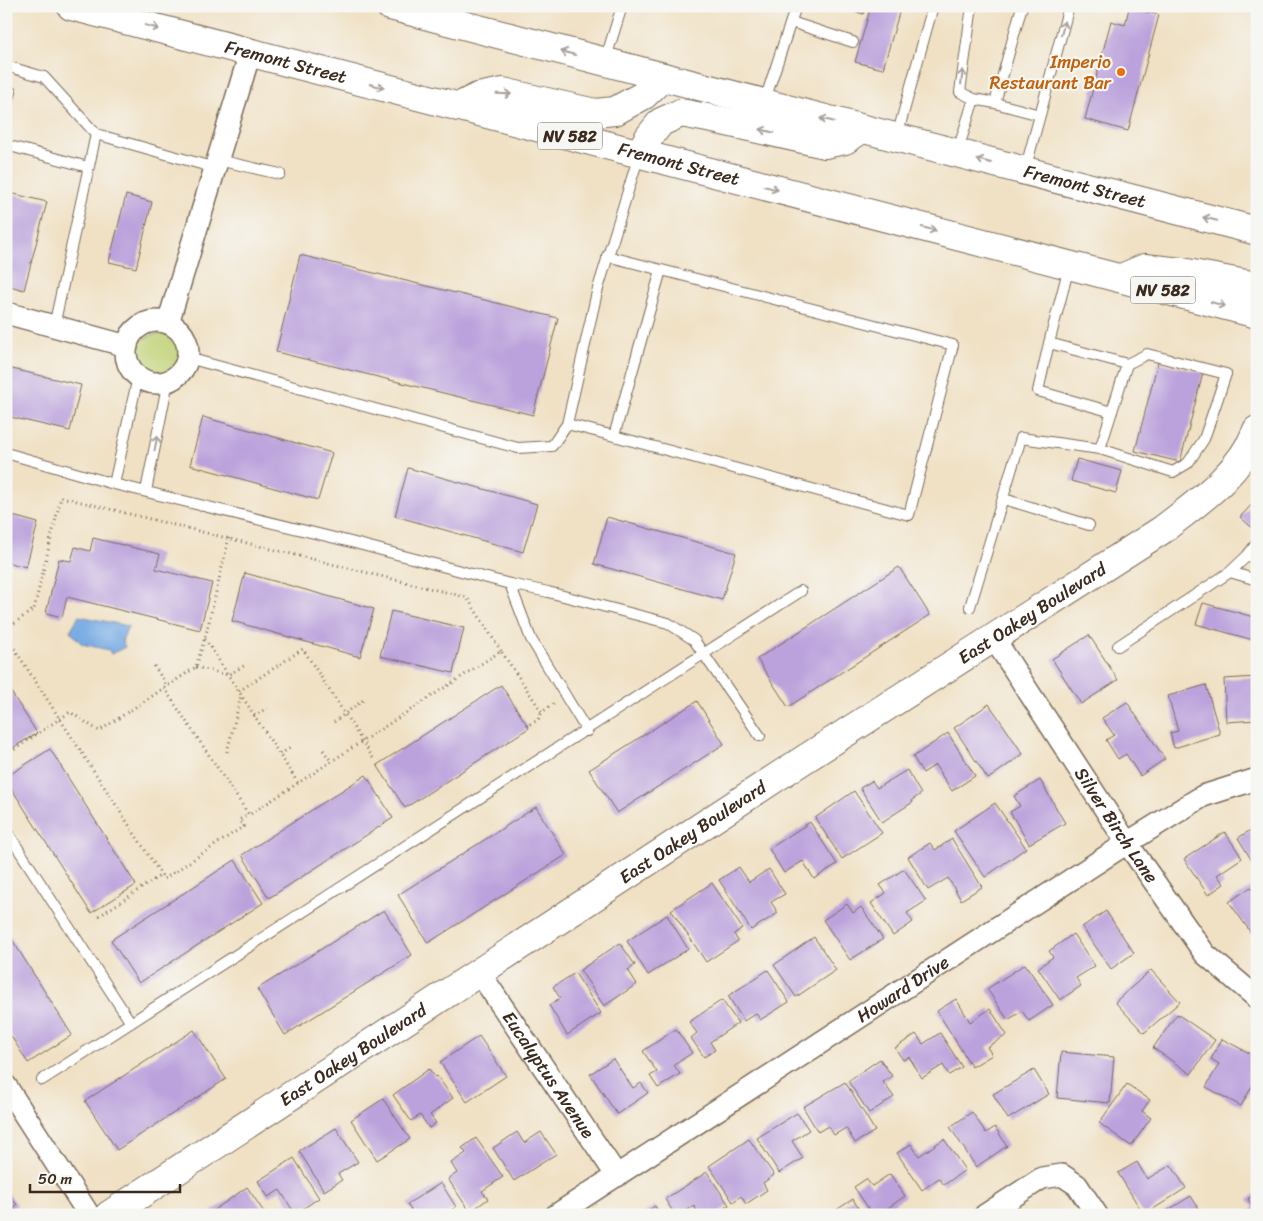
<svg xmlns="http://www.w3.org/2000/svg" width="1263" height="1221" font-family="Sriracha,sans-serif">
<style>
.green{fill:#c0d173;stroke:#7e7e48}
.water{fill:#77abe4;stroke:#596a81}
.building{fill:#bba2dc}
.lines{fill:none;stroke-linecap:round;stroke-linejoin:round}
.lane-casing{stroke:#7a6a58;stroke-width:12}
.street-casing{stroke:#7a6a58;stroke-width:24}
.secondary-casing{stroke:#7a6a58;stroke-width:30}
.primary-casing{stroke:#7a6a58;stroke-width:30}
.path{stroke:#7a6a58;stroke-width:3;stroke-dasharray:1 4;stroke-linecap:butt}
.lane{stroke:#fff;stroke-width:10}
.street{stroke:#fff;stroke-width:21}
.secondary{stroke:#fff;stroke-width:28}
.primary{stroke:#fff;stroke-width:28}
.oneway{stroke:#a79f9a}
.food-dot{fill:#e8710a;stroke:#f6f6f2;stroke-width:2}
.labels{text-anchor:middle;stroke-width:4.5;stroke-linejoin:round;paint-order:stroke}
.shield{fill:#f6f6f2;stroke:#73675e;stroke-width:1}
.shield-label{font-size:16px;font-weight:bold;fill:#3b2a1e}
.street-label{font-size:18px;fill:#3b2a1e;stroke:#f6f6f2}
.food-label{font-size:18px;fill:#c56008;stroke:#f6f6f2;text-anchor:end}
</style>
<rect width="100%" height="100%" fill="#f6f6f2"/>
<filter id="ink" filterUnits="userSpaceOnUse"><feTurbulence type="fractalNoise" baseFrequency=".02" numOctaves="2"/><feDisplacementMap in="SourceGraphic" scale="10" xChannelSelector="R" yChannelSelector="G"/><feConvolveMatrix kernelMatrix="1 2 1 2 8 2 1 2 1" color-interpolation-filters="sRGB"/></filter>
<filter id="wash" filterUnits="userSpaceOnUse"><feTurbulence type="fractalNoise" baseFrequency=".0096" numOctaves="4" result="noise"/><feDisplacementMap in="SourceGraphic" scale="20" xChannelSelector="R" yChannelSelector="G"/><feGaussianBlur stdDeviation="1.12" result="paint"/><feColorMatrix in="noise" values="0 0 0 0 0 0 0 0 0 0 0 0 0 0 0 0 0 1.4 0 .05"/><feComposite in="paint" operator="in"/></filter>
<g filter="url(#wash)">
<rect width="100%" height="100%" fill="#f0e1c5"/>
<!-- green -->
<path class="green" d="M133 361a27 27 0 1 1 54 0a27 27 0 1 1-54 0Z"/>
<!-- water -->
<path class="water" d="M79,616L128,626L122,641L125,647L111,654L109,650L82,644L70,631Z"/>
<g id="blocks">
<!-- building -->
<path class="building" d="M843,6H866L864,14L843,8Z
M871,6H901L883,69L855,62Z
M1129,8L1159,15L1128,131L1085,119L1111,21L1125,25Z
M6,192L47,202L24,290L6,285Z
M126,195L152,202L136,268L109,262Z
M300,255L558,318L533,415L276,352Z
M1158,362L1203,373L1180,462L1135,451Z
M8,368L81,385L70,431L6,416V374Z
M203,417L332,453L318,500L190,465Z
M1077,459L1122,471L1116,493L1071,481Z
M408,468L537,504L523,552L395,516Z
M1257,499V532L1240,517Z
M6,514L38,523L26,567L6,562Z
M607,517L736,553L722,600L594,564Z
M93,538L160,554L156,569L212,583L200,630L67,597L62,617L46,613L59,559L71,561L75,547L90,551Z
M899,567L930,615L788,707L757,659Z
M245,573L374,609L360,657L232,621Z
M1203,603L1254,617L1257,608V641L1196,624Z
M391,611L464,628L453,673L380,656Z
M1089,635L1118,680L1081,704L1052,659Z
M1257,677V720L1226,722L1224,679Z
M6,684L37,733L6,752Z
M501,685L529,728L405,808L377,765Z
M1206,685L1220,734L1174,748L1170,733L1178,731L1168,696Z
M697,701L724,744L617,813L589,770Z
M1127,702L1165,759L1140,776L1126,754L1118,759L1106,740L1114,735L1102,718Z
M989,704L1023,754L988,779L954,728Z
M948,733L975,776L952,791L935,765L923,773L913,757Z
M50,749L136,885L91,913L6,780V777Z
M907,770L921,794L912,800L913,802L882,822L860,788L872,781L877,788Z
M366,775L393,818L269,898L242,855Z
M1040,780L1065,823L1029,844L1010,812L1020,806L1014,796Z
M854,791L882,833L842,859L815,818Z
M995,803L1026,848L985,877L954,831Z
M536,807L566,855L428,943L398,895Z
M810,822L837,864L814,879L803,861L784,873L769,849Z
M1257,826V869L1238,838Z
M1225,832L1242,858L1217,875L1224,884L1208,895L1184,859Z
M952,839L982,887L961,900L948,878L928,890L908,857L930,843L935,850Z
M235,860L263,903L139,983L111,940Z
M739,867L749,882L769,869L785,894L771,902L778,913L751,930L719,880Z
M904,869L926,901L907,913L913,922L893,936L871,903L886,893L880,885Z
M712,883L742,928L734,934L738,941L706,962L671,910Z
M1251,887L1257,896V941L1229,902Z
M847,904L853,913L861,907L883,939L850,960L823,920Z
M384,910L412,955L285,1035L257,989Z
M1106,911L1134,953L1111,969L1082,927Z
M667,915L688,949L648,975L627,941Z
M6,930L72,1035L28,1063L6,1028Z
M1073,934L1095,966L1076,978L1081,986L1060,1000L1038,968L1053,957L1049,951Z
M814,937L836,970L796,997L774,965Z
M620,943L635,965L628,970L637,984L604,1006L580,970Z
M1025,964L1053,1005L1029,1021L1022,1011L1008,1020L987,989Z
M768,970L789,1002L760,1020L756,1013L744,1021L728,996Z
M1151,970L1180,1002L1144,1033L1115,1002Z
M575,973L601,1013L567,1035L549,1005L560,998L553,987Z
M956,999L970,1022L990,1009L1007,1035L987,1047L992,1055L972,1067L937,1011Z
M722,1000L738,1023L710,1042L715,1050L704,1057L691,1038L697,1033L689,1022Z
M1177,1014L1215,1040L1191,1074L1153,1048Z
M676,1029L692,1053L674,1065L680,1074L658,1088L650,1076L657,1072L643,1051Z
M194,1030L226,1079L117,1150L85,1101Z
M940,1033L962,1067L949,1075L943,1065L922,1078L909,1057L903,1060L895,1048L916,1034L923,1044Z
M479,1036L506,1076L467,1102L440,1062Z
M1222,1039L1257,1057V1077L1241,1106L1206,1087L1219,1064L1211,1059Z
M1061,1052L1114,1057L1110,1103L1057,1098Z
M613,1059L633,1088L641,1083L648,1093L617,1114L590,1074Z
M880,1059L892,1076L883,1082L894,1097L869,1113L848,1081Z
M429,1069L435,1077L437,1076L453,1098L430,1115L436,1123L429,1128L420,1115L411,1121L393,1095Z
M1034,1070L1049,1094L1008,1119L993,1094Z
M845,1082L875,1131L855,1143L846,1128L834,1135L828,1126L818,1132L803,1107Z
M1127,1084L1150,1100L1142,1111L1151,1118L1131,1146L1099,1123Z
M383,1099L410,1139L377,1160L351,1120Z
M972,1112L986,1133L995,1127L1007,1146L976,1167L950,1127Z
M797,1113L809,1130L792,1141L803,1158L779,1173L757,1138Z
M336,1128L358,1162L338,1174L342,1180L324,1191L299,1151Z
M517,1132L524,1143L541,1132L556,1154L514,1181L493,1148Z
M476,1138L503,1177L482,1191L488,1199L470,1212L448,1179L457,1173L451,1163L466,1153L462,1148Z
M749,1139L774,1175L763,1183L767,1190L746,1204L741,1196L733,1202L709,1166Z
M944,1139L965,1170L944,1185L939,1178L922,1190L897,1153L911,1144L919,1156Z
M294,1158L319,1198L295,1214L280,1190L268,1197L258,1181Z
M1137,1162L1147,1179L1171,1165L1186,1188L1144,1215L1118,1173Z
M707,1172L729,1205L715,1215H700L694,1206L680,1215H675L665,1199Z
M890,1174L905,1196L878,1215H873L854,1187L866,1179L872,1186Z
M441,1183L456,1207L444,1215H414L407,1204Z
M247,1187L266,1215H207Z
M6,1190L17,1205L14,1207L19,1215H6Z
M1257,1193V1215H1243L1254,1208L1248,1199Z
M1191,1196L1203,1215H1160Z
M853,1199L862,1215H829Z
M655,1206L661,1215H642Z"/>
</g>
</g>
<g filter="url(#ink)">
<use href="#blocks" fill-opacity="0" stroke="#7a6a58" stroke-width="1"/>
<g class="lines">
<defs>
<path id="lane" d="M972,6L960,92L974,99L995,103L1022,6
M791,22L853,42
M605,61L622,6
M6,66L44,77L96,134
M6,89L11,92L9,99
M764,103L796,6
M995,103L1040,115L1069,6
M897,136L933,6
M6,145L88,167
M957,153L974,99
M218,160L280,174
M1025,170L1040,115
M607,256L953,345L909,515L614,436L661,270
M1069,267L1049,343L1038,391L1112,412
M54,326L96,134L215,168
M1049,343L1127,364
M188,358L518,448L552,446L567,424L597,292L639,155
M567,424L614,436
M6,453L114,484L347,541L510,584L548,592L668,623L694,640L760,736
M1241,461L1257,466
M114,484L138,377
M146,491L168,381
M1004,499L1089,525
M1230,572L1257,580
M510,584L531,639L587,731
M970,607L1021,438L1100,449L1173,472L1188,463L1204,439L1226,374L1147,354L1127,364L1100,449
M1118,646L1230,572L1247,556L1257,543
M6,830L131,1023
M42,1080L801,591"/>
<g id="street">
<path d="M6,313L127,346"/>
<circle cx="157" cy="352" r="31"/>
<path d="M168,323L250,53"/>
<path id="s1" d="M993,637L1127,843L1205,954L1257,998"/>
<path id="s2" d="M479,972L617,1176"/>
<path d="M6,1086L89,1215"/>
<path id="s3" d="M556,1215L1127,843L1203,796L1257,779"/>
<path d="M985,1215L1042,1178L1062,1175L1077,1185L1097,1215"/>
</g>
<g id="secondary">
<path id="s4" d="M109,1215L783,773L1162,530C1197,503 1240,474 1257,430"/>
</g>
<g id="primary">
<path id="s5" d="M71,6L1257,314"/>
<path id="s6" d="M390,6L1257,231"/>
<path d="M458,107L478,97L503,92L595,113L615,111L644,95L663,77"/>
<path d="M639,154L649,137L661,122L681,113L718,120L825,144L845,140L862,129"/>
<path d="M1126,276L1145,268L1182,272L1257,286"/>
</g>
</defs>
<!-- lane casing -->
<use href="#lane" class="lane-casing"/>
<!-- street casing -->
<use href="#street" class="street-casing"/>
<!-- secondary casing -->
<use href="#secondary" class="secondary-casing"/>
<!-- primary casing -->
<use href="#primary" class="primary-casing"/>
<!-- path -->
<path class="path" d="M6,629L34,609L61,497L465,597L468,599L501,651
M6,636L164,879L244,826L239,820L249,815
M205,639L298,783
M154,666L167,685
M196,667L228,675L247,664
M164,688L249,815L501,651L542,712L555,703
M239,691L303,649L375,761
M254,716L267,708
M334,722L366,698
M530,724L538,720L542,712
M323,750L331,761
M227,752L241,696
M280,754L292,747
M6,755L70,712L99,731L196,667L206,634L229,538
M99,916L161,875"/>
<!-- lane -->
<use href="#lane" class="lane"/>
<!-- street -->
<use href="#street" class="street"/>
<!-- secondary -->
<use href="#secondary" class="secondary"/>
<!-- primary -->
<use href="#primary" class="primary"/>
</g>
<!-- one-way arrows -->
<defs><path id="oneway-shaft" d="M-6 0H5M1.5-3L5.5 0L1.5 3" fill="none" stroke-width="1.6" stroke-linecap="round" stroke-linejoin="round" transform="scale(1.25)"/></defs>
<g class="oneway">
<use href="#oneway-shaft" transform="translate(152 27) rotate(15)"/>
<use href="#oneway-shaft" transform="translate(1063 28) rotate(-75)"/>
<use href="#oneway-shaft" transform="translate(568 53) rotate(-165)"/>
<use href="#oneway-shaft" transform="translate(962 77) rotate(-83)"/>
<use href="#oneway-shaft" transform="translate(377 86) rotate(15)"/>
<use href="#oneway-shaft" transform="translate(504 94) rotate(2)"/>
<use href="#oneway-shaft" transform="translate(827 120) rotate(-166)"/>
<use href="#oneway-shaft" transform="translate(767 131) rotate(-167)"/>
<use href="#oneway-shaft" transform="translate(984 161) rotate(-165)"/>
<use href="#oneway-shaft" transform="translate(771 188) rotate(15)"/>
<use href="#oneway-shaft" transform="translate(1210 219) rotate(-166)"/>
<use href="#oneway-shaft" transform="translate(929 229) rotate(15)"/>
<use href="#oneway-shaft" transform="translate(1218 304) rotate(15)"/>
<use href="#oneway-shaft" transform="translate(156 443) rotate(-79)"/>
</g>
</g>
<!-- markers -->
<circle class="food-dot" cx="1121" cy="72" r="5"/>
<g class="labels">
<!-- shield labels -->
<g class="shield">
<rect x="537.5" y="122.5" width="65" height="27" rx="4"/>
<rect x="1130.5" y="276.5" width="65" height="27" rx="4"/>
</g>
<g class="shield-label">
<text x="570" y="142">NV 582</text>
<text x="1163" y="296">NV 582</text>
</g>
<!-- street labels -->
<g class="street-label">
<text dy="6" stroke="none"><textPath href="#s5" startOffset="222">Fremont Street</textPath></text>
<text dy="6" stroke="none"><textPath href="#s5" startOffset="628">Fremont Street</textPath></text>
<text dy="6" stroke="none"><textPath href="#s6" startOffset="718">Fremont Street</textPath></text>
<text dy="6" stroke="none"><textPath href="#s4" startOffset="1102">East Oakey Boulevard</textPath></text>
<text dy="6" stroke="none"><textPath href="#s1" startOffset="225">Silver Birch Lane</textPath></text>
<text dy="6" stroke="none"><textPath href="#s4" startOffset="698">East Oakey Boulevard</textPath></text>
<text dy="6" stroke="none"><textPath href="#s3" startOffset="414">Howard Drive</textPath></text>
<text dy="6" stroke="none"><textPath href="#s4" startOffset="292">East Oakey Boulevard</textPath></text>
<text dy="6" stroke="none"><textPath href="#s2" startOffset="124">Eucalyptus Avenue</textPath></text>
</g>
<!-- food labels -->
<g class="food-label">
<text x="1111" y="68">Imperio<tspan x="1111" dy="21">Restaurant Bar</tspan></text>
</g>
</g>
<!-- margin -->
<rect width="1263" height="1221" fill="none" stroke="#f6f6f2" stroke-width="25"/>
<!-- scale -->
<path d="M30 1184v8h150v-8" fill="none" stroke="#3b2a1e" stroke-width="2.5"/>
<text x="38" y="1184" font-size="15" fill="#3b2a1e" stroke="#f6f6f2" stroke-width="4" paint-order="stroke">50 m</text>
</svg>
